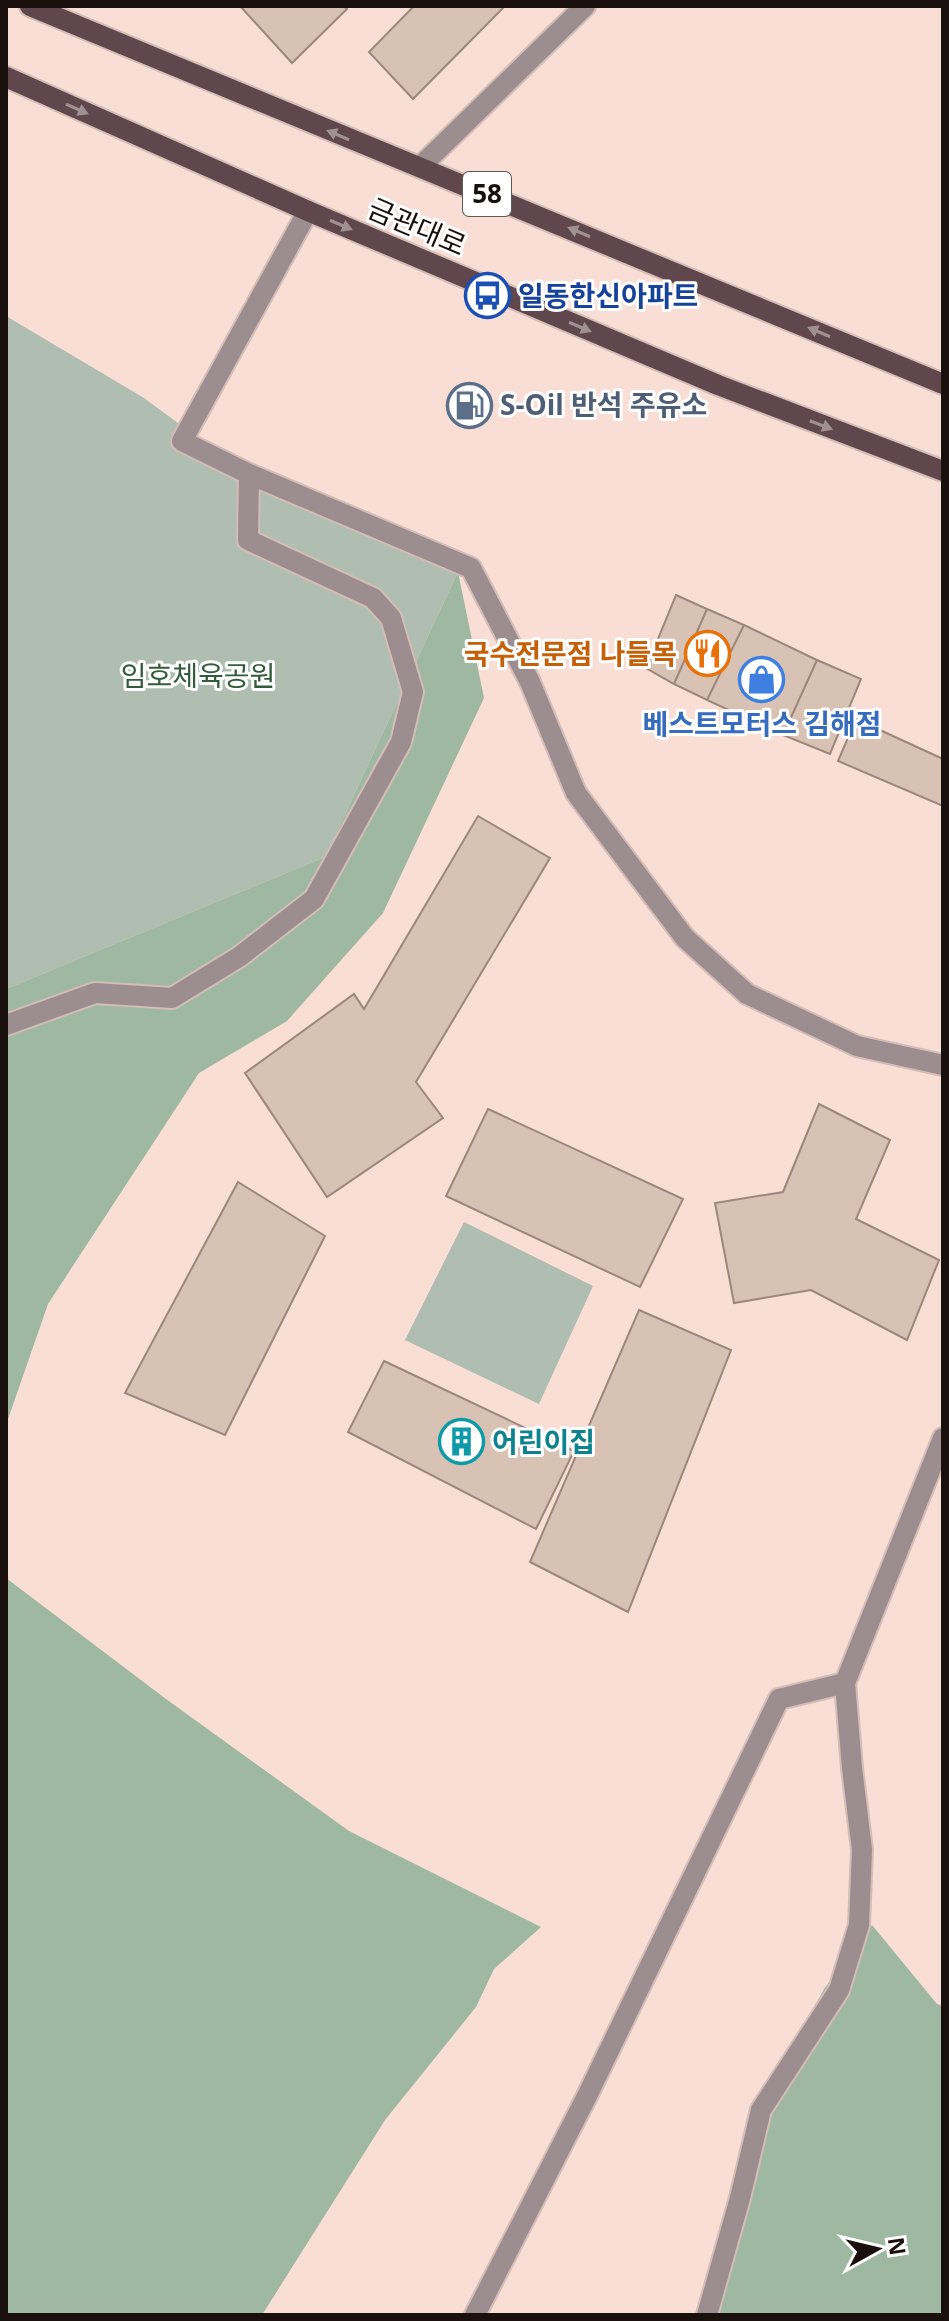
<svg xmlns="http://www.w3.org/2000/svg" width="949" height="2321" font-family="'Open Sans','Noto Sans KR',sans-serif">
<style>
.green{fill:#afbeb1}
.forest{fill:#9fb8a2}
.building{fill:#d7c2b4;stroke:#9c887b;stroke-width:2}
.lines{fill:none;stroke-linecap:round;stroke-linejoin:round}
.minor-casing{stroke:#d4bdb5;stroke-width:24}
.major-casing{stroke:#d4bdb5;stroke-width:24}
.minor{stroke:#9c8d91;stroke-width:20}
.major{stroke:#60464d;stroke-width:20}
.oneway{fill:#a09094}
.labels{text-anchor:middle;stroke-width:6;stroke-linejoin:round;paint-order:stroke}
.shield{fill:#fff;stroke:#5e5856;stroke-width:2}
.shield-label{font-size:26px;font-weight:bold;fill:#19100d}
.street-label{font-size:28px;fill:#19100d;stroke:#fff}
.transit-label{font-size:28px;font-weight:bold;fill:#164399;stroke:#fff;text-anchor:start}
.service-label{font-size:28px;font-weight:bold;fill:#4e5e75;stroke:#fff;text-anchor:start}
.food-label{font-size:28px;font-weight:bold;fill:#c56008;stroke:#fff;text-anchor:end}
.park-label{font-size:28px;fill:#335c3a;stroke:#fff}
.shop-label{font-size:28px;font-weight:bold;fill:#366cbe;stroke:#fff}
.culture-label{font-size:28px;font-weight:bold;fill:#0d838f;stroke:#fff;text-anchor:start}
</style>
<rect width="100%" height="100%" fill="#f8ded5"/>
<!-- green -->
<path class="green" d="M6,316L144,398L284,501L458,572L325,857L6,989Z
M464,1222L593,1286L539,1404L405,1340Z"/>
<!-- forest -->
<path class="forest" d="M458,572L484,698L383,913L287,1021L199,1073L48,1304L7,1422L6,1436V989L325,857Z
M6,1578L166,1699L349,1831L541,1927L494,1969L476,2007L385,2120L262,2315H6Z
M872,1925L937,2004L943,2006V2315H714L764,2101L824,1989Z"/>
<!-- building -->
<path class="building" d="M240,6H344L347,9L292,63Z
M414,6H505L413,99L369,52Z
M676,595L707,609L674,684L646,668Z
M707,609L744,625L707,700L674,684Z
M744,625L817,660L783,735L707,700Z
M817,660L861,679L830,754L783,735Z
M856,719L943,759V806L838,761Z
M478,816L550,858L416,1082L443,1118L327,1197L245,1073L354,994L364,1009Z
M819,1104L890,1140L856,1219L939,1260L907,1340L811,1290L734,1303L715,1203L783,1192Z
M488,1109L683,1199L640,1287L446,1196Z
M238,1182L325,1236L225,1435L125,1393Z
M639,1310L731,1350L628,1612L530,1562Z
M384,1361L574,1451L536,1529L348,1432Z"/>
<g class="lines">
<defs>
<path id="minor" d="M421,166L585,6
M308,211L182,441L249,474L471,568L530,682L576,793L685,938L747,994L857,1046L943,1065
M6,1025L95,993L172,998L239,957L314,899L401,742L413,692L391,618L373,598L248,540L249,474
M475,2315L587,2096L779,1699L845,1683
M707,2315L740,2198L761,2110L839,1990L859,1925L862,1850L852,1768L845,1683L943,1438"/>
<path id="major" d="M30,6L943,384
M6,77L308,211L718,385L943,471"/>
</defs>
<!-- minor casing -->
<use href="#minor" class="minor-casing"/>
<!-- major casing -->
<use href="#major" class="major-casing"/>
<!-- minor -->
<use href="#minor" class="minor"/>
<!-- major -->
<use href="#major" class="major"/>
</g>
<!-- one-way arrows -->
<defs><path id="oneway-solid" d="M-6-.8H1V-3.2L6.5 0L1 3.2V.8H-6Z" transform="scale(2)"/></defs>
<g class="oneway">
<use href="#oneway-solid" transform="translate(77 109) rotate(24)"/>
<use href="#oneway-solid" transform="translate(338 135) rotate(-157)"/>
<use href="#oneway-solid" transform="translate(341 225) rotate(23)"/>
<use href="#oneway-solid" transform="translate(579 232) rotate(-157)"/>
<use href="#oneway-solid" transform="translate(580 327) rotate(23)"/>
<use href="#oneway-solid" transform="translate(819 332) rotate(-157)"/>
<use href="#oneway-solid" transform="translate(821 425) rotate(21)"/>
</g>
<!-- icons -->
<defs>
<symbol id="bus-ring" viewBox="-11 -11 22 22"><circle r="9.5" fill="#fff" stroke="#1a4fb4" stroke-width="1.5"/><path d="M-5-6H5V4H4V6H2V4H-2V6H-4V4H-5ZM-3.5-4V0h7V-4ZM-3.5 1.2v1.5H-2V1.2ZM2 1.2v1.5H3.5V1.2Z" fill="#1a4fb4"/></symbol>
<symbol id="fuel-ring" viewBox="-11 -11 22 22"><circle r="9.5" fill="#fff" stroke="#5c6f8a" stroke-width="1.5"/><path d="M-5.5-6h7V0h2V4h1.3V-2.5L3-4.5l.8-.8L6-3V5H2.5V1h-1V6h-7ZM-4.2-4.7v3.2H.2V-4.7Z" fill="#5c6f8a"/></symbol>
<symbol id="restaurant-ring" viewBox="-11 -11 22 22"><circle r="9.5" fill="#fff" stroke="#e8710a" stroke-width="1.5"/><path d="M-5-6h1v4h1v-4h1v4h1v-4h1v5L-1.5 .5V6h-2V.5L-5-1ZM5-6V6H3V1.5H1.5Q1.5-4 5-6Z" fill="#e8710a"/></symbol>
<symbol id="shop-ring" viewBox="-11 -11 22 22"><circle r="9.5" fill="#fff" stroke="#3f7fe0" stroke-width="1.5"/><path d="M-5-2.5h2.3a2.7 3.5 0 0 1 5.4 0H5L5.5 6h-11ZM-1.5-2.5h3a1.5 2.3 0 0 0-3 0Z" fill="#3f7fe0"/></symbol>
<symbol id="building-ring" viewBox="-11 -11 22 22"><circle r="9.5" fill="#fff" stroke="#0f9aa8" stroke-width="1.5"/><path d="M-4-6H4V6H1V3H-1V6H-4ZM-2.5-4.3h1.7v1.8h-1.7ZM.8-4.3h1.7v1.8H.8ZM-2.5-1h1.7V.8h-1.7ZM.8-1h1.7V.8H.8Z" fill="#0f9aa8"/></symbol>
</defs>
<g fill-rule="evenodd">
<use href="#bus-ring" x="462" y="270" width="51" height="51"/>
<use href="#fuel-ring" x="444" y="380" width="51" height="51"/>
<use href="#restaurant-ring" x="682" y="628" width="51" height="51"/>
<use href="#shop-ring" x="736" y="654" width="51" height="51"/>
<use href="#building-ring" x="436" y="1416" width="51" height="51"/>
</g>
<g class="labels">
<!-- shield labels -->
<rect class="shield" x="463" y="172" width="48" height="44" rx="6"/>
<g class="shield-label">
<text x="487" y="203">58</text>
</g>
<!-- street labels -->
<g class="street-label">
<text transform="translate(417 227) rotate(23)" y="10">금관대로</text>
</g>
<!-- transit labels -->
<g class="transit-label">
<text x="518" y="306">일동한신아파트</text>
</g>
<!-- service labels -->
<g class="service-label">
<text x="500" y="415">S-Oil 반석 주유소</text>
</g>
<!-- food labels -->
<g class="food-label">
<text x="677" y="664">국수전문점 나들목</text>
</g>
<!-- park labels -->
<g class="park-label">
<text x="198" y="686">임호체육공원</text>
</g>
<!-- shop labels -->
<g class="shop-label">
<text x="762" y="734">베스트모터스 김해점</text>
</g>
<!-- culture labels -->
<g class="culture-label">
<text x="492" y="1452">어린이집</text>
</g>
</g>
<!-- border -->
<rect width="949" height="2321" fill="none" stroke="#19100d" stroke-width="16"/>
<!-- north arrow -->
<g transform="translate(877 2249) rotate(82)" stroke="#ffffff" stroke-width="6" paint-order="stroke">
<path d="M0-6L14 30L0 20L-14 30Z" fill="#19100d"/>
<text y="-12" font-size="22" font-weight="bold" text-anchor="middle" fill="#19100d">N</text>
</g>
</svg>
